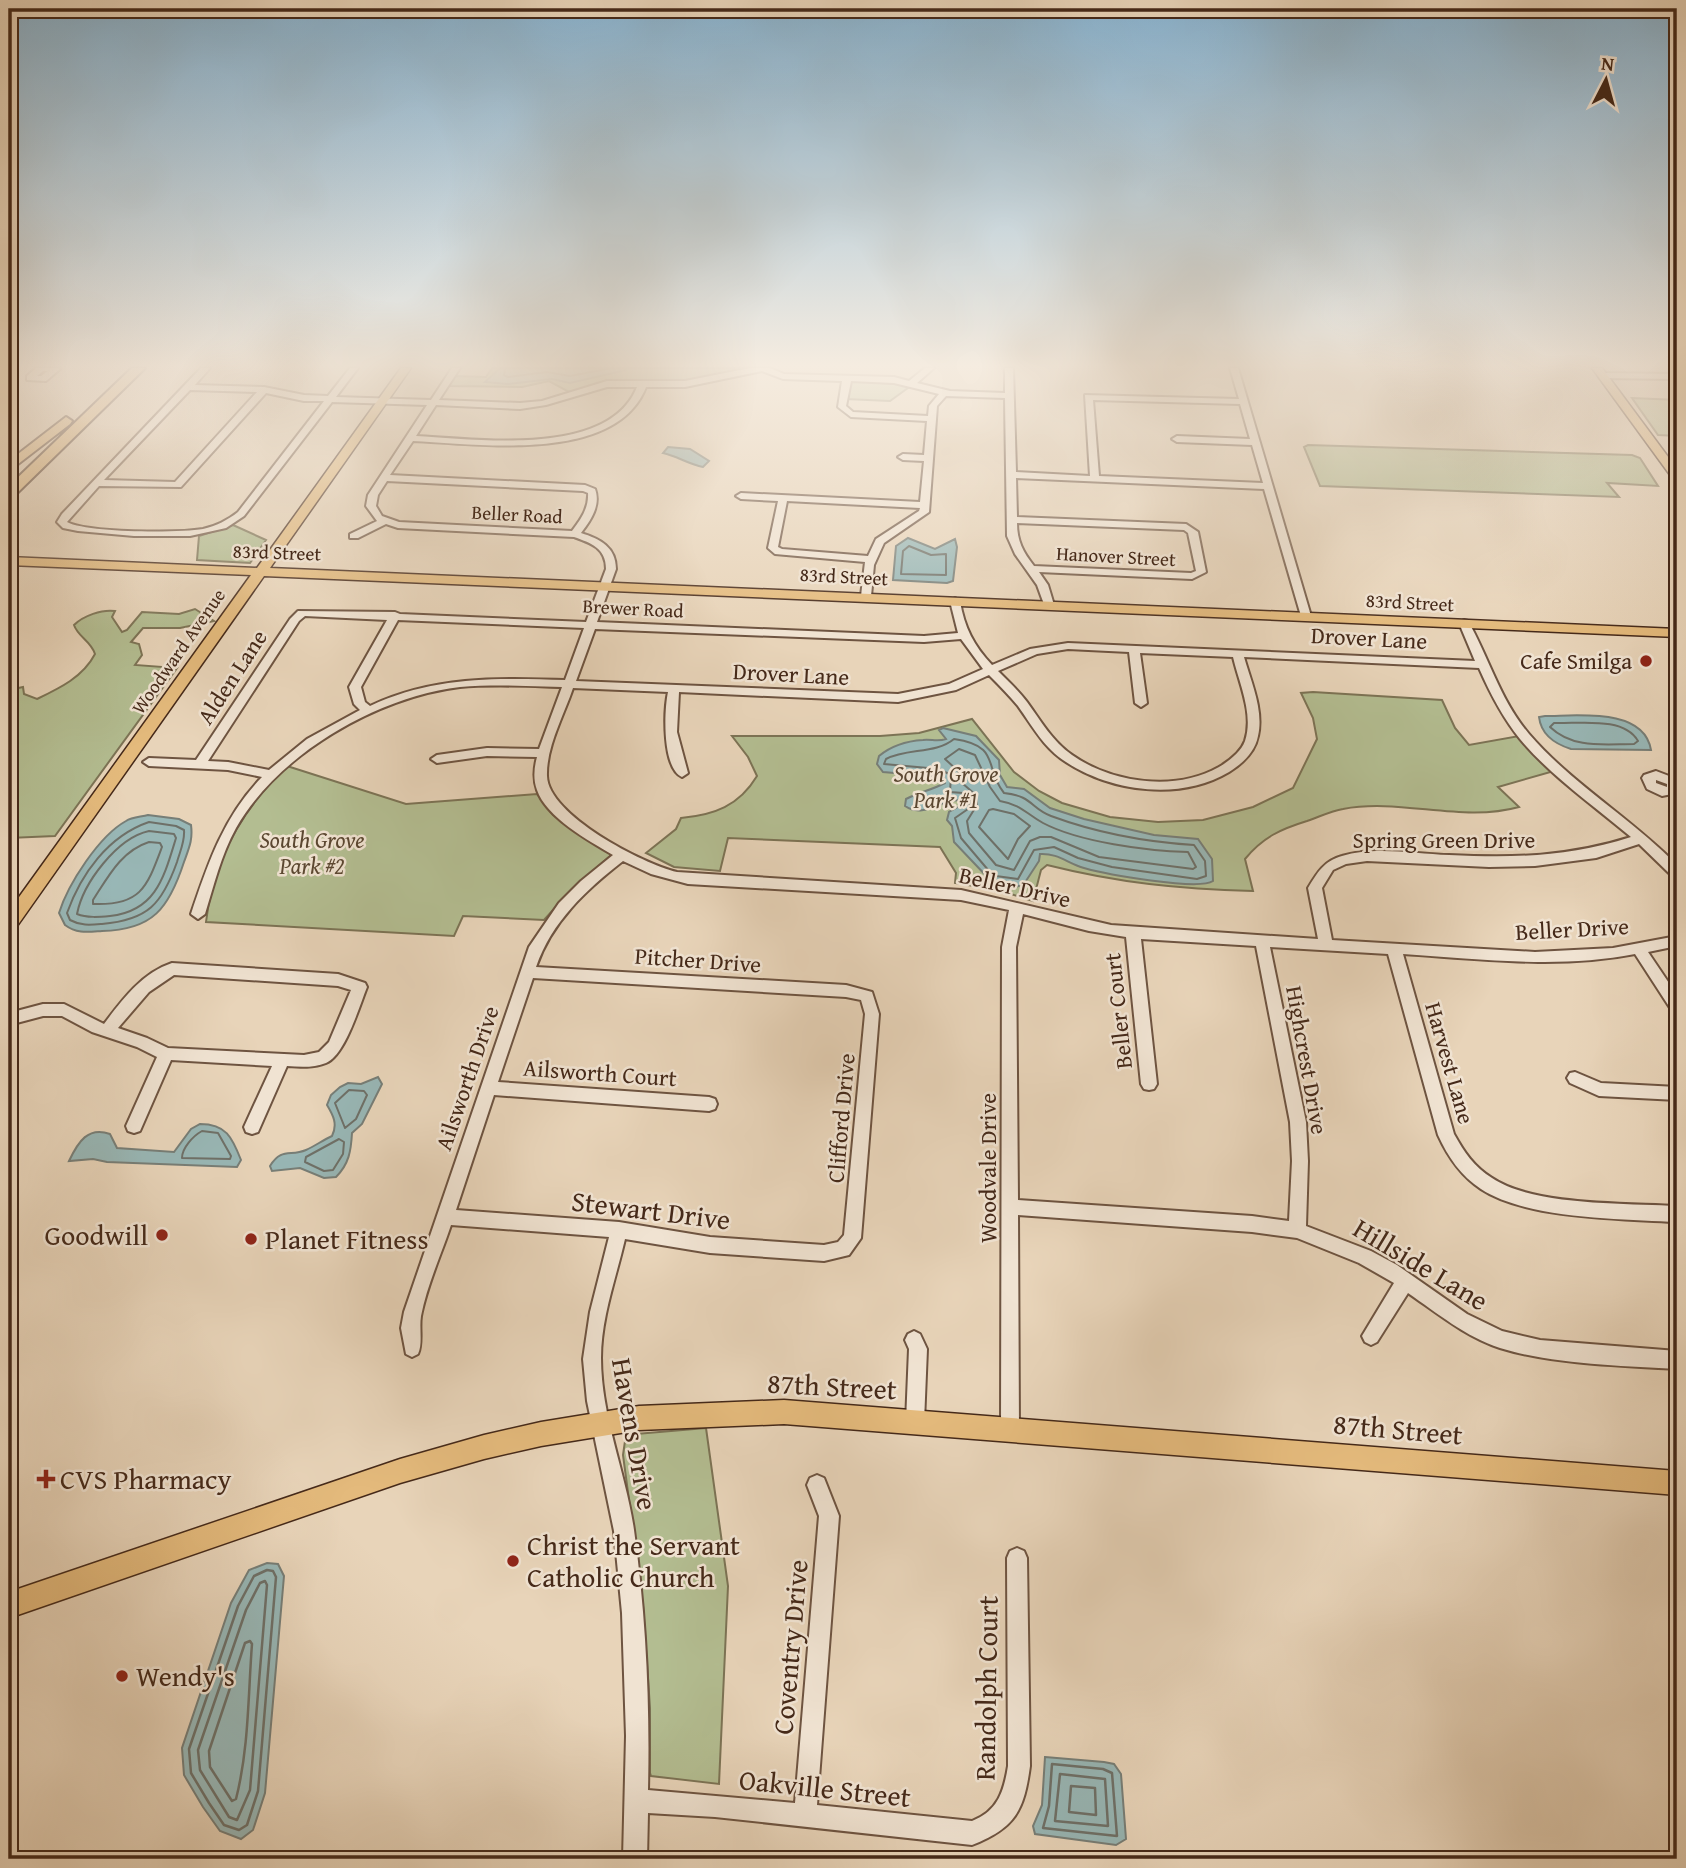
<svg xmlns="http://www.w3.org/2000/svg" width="1686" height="1868" font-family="'Gentium Book Plus',serif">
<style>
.green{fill:#b3bd91;stroke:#7c7355;stroke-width:2}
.water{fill:#98b7b6;stroke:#777e77;stroke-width:2}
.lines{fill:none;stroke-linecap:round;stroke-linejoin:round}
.shore-far1{stroke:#6e7068;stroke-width:2}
.shore{stroke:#6e7068;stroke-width:2.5}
.minor-casing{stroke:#6e5441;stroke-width:4}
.major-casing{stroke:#452919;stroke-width:3}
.highway-casing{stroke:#452919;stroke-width:4}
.minor{fill:#f0e3d2;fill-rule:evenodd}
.major{fill:#e4ba7c;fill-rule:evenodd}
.highway{fill:#e4ba7c;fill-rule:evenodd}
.poi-dot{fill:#8f2418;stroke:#f0e3d2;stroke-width:2.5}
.labels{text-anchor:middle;stroke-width:5;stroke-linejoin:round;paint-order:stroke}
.far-street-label{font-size:19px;fill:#452919;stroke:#f0e3d2}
.street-label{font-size:23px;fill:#452919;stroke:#f0e3d2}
.poi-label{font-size:23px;fill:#452919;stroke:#f0e3d2;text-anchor:end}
.park-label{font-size:23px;font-style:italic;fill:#5b4731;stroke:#f0e3d2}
.near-street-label{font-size:28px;fill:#452919;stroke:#f0e3d2}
.near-poi-label{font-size:28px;fill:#452919;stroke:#f0e3d2;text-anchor:start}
</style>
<rect width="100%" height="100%" fill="#e8d4b9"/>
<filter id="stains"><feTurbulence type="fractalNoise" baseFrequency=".00286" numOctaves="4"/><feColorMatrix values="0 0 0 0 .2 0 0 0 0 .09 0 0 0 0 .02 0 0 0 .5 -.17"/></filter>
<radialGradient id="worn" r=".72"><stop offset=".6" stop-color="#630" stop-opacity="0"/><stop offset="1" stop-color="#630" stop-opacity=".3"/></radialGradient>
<!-- green -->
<path class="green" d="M492,368H752L695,381H615L569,392L549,381L522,387L447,386L454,376L486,377Z
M852,381L912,385L890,401L846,399L849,383Z
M1632,398L1677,400V436L1658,435Z
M1308,445L1632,455L1640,458L1658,486L1607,483L1619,497L1320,486L1304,447Z
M233,525L266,540L250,563L197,560L199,536Z
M195,609L214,621L180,628H143L131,642L139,644L142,655L135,665L177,668L55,836L9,838V690L23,687L24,694L37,699C60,688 83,677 95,654C91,641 78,637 74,625C83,616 102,609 115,611L112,617L122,632L127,630L142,612L179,614Z
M1313,692L1442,700L1455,728L1469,745L1519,736L1554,771L1498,787L1519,807C1462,823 1401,798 1343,809C1331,811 1319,817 1307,821C1281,829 1263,837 1245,859L1253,891C1179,889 1119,883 1047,865L1041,870L1033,901L998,890L955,883L956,873L940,847L728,838L720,871L674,867L646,853L676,829L681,818C714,815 739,806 757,776L748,757L732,736H880L919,733L972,719L1014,772L1039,791L1062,803L1110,817L1158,822L1203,820L1253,807L1293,788L1317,739L1313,718L1301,693Z
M287,766L406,804L537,794L553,815L610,853V856L572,889L544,920L463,916L454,936L206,922C213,860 243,808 287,766Z
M706,1428L728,1586L719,1784L651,1776L650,1773V1708L643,1605L623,1455L625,1441L636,1434Z"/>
<!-- water -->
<path class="water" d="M500,368H625L626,370L570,383L552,379L507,384L485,382Z
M668,447L690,449L709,461L703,467C688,464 677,456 663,453Z
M908,538L935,549L955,539L957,547L953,581L947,583L893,580L896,546Z
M1545,716C1577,716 1644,707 1651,750L1571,749C1555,744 1541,734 1539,717Z
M943,728L976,736L999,760L1000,775L1007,787L1024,789L1050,808L1084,819L1154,835L1198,839L1212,859L1213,881C1198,891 1105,874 1084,868C1067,863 1058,853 1040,854L1039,861L1024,884L1016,887L992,882L954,842L952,826L947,820L949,812L963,804V801C944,796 925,820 905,806L906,799C919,792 932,790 945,783V779L942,777L883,772L877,764L879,756C891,746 907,741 923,740C931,739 938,742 946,739L939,730Z
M148,815L179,819L191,825C193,840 189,848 184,862C169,908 153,930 102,931C88,932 77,934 65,925L59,913C68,884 99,836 126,821C132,817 141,817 148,815Z
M378,1077L382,1084L362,1124L352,1133C351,1151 349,1164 336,1177L324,1178L300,1168L272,1171L270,1166C282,1147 290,1157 306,1150C315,1146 323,1140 332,1136C338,1124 333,1115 327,1105L331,1095L340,1087L348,1083L361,1084Z
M200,1124C226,1124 232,1137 241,1160L237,1167L107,1162L93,1159L69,1161C78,1142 88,1126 110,1134L117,1148L174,1152L191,1129Z
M267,1563L278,1564L284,1576L265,1793L253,1830L241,1839L220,1831L203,1807L184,1775L182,1748L231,1603L249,1570Z
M1045,1757L1104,1762L1114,1764L1121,1774L1126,1839L1116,1845L1035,1834L1033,1826L1042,1805Z"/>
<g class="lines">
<!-- shore-far1 -->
<path class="shore-far1" d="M505,368L504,375L508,377L547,372L570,376L612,368
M909,546L931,555L946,554V575L901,574L903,551Z
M1554,723C1579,724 1624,716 1638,741L1634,744C1604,744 1573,749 1550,727Z
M954,739C1002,746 983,767 1004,793C1033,796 1030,808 1051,816C1097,833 1146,842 1194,845L1205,861L1206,876L1197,879L1112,867L1078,858L1054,847L1034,850L1018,879L996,876L989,871L961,838L955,818L968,809L970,801L963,793L950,792L951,775L939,769L884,764L886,759C907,748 936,754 954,739Z
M959,749L975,755L990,787L1000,801C1022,805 1025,813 1043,823C1079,842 1147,851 1188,852L1196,867L1193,869L1099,857L1051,837H1040L1030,841L1014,870L996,865L969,833L967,821L977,805L976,795L962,783L958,771L945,759Z
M993,809L1014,814L1030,826L1018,839L1008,859L979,827L989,810Z
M149,822L176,826L184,830C185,842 180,851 177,862C162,904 148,920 102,924C90,925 81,926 70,920L67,913C81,874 108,836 149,822Z
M149,831L174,834L176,838C164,877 156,911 110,916C99,917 87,918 77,914C83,883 117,838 149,831Z
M149,842L160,843L162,847C147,887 141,906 93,904V900C108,877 121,851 149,842Z
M349,1090L364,1091L367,1095L356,1119L345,1128L335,1103Z
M202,1131L218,1133L231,1156L230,1159L182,1158C182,1148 193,1136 202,1131Z
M339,1139L344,1142L343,1154L333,1170L324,1171L305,1162L306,1157Z"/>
<!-- shore -->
<path class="shore" d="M267,1570L273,1571L276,1577L258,1791L247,1825L239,1830L224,1825L209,1803L191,1773L189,1749L238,1606L254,1576Z
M265,1581L267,1585L250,1790L237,1820L229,1817L200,1770L198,1750L246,1610L260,1583Z
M250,1641L252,1644C248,1696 249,1748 236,1799L232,1801L210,1767L209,1751L245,1643Z
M1052,1764L1103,1769L1112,1773L1117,1836L1043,1828L1049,1806Z
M1060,1774L1105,1779L1108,1826L1055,1821Z
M1071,1786L1095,1788L1096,1815L1069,1812Z"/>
<defs>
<path id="minor" d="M36,368H59L60,369L46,381L27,380V376ZM43,371H48L41,376H37Z
M201,368H210L195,385L264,387L304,395L328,396L350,368H358L336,397L431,400L452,368H460L439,400L520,403L542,401L607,381H685L750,368H770L784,374L894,377L909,381L925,368H934L917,383L950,391L1005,393V368H1013L1016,472L1090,476L1085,395L1239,399L1230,368H1238L1311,616L1310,618H1302L1301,616L1264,489L1016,478L1017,517L1186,524L1198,532L1206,572L1192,579L1039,572L1048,585L1054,605L1049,608L1045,607L1037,585L1015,554L1007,536L1005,398L946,396L937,406L929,512L884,543L874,565L871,596L866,599L861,596L865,562L775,554L768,548L778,501L741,499L736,496L741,493L920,502L924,461L903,460L898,457L903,454L924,455L927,421L851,417L838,407L842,381L783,379L762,371L685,387H646C616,464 479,444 413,441L390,475L585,485L595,489C601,505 591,520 581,533C600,539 616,547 616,569L597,622L924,636L958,633L950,601L955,598L960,601C964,627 974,646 992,665L1030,649L1068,643L1475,661L1459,623L1464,620L1468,621C1489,658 1500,700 1529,734C1572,784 1631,818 1677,865V878L1672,876L1639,844L1596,858L1535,866L1489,867L1367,861L1346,864L1333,870L1322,888L1332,940L1535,952L1613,948L1677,936V946L1648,952L1677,995V1013L1672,1011L1635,954C1559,969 1480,959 1403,954L1454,1134C1464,1152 1474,1167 1492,1178C1533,1206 1627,1203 1677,1206V1222C1623,1219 1526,1219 1481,1189C1461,1176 1448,1157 1438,1135L1388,954L1270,947L1306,1122L1308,1161L1306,1226L1371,1251L1397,1265L1467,1314L1502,1331L1540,1340L1677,1351V1369C1623,1366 1551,1364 1500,1348C1466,1337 1437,1313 1408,1293L1377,1342L1371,1345L1365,1342L1362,1336L1394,1283L1359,1263L1297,1238L1252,1232L1018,1215L1019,1429L1017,1436L1010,1438L1003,1436L1001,1429L1002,947L1009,910L961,900L688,884L651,874L623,861C586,890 552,921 536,967L846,985L872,992L879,1014L861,1238L849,1255L824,1261L710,1253L625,1239C616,1278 601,1318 601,1358C601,1417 626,1473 634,1530C646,1616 650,1704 648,1790L795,1803L819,1516L807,1485L810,1478L817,1475L824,1478L839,1516L817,1805L972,1821C998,1811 1004,1791 1008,1766L1007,1558L1010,1551L1017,1548L1024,1551L1027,1558L1030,1766C1024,1811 1015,1828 972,1845L715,1817L648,1813L647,1859H623L626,1736L622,1613L614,1531L587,1401L583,1359L590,1312L609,1237L451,1225C441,1255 427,1285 421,1316C419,1329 423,1343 418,1354L412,1357L406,1354L401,1328L404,1312L529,947L559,903L581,881L613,855C589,841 546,817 537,790C533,779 534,768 537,757L487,756L437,763L431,759L437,755L487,748L539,749L562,687C528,686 494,684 460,687C377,697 278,754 236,828C221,855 214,885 205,914L198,919L191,914C208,863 224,816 262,777L228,770L149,766L143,762L149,758L196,760L290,619L298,611L395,612L400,614L586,622L606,569C606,548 591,543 574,537L398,528L386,524L358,538H350V534L377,521L366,506L368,495L427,405L332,402L244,516L226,528L190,536H134L78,531L63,528L57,522L62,514ZM851,381L894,383L939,394L929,406L928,416L853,412L846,406ZM607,387H637C609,458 477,439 416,436L436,405L520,409L546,405ZM190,390L257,392L175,482L104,480ZM266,393L304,401H324L238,512C228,520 216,526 203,529C179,533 87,533 67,522L99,486L181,487ZM1093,400L1240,404L1250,439L1177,436L1172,439L1177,442L1252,445L1263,483L1099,476ZM387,481L583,491L588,493C589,508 581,519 572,531L399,522L382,516L376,506L378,495ZM787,501L920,508L919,511L876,539L868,556L782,549L778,547ZM1017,523L1184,530L1188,533L1196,571L1191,573L1034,566C1023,552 1017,541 1017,523ZM305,616L387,620L349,687L354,704L360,710L307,739L269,770L228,762L208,761L299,621ZM398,620L584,628L565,680C496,678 434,676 370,706L365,702L361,687ZM595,629L924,642L961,639L983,669L949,684L898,694L576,681ZM1068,649L1129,652L1135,703L1141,707L1147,703L1140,653L1233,657C1239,683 1254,714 1245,741C1241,752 1229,761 1219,767C1175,792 1112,783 1072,755C1052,741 1041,721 1027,702C1019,691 1008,681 998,671L1037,654ZM1244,657L1479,668C1490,693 1503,718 1520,739C1552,777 1593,805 1631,837C1568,857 1514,858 1449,855C1415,854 1375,846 1342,856C1324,861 1317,873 1308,888L1318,939L1111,925L961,890L677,872C643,864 548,815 547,776C546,747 564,715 573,688L668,692C664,711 662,768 682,777L688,773L677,732L679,692L898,702L956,690L989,675C999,685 1009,695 1018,706C1033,727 1044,748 1066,762C1112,792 1180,801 1229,772C1242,764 1255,752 1258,736C1264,710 1251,682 1244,657ZM1023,914L1089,931L1126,937L1141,1084L1144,1089L1149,1090L1154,1089L1157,1084L1141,939L1256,946L1290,1122L1292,1161L1289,1221L1252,1216L1018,1200L1016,947ZM533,978L846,997L861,1000L865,1014L844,1235L838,1242L824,1245L710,1237L619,1222L456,1210L494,1095L709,1111L715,1109L717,1104L715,1099L709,1097L498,1082Z
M1603,373L1677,374V379L1600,378L1599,376Z
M1656,771L1677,779V793L1662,796L1647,789L1642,778L1644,775ZM1656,780L1667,784V787L1656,783Z
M172,963L338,974L365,983L367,987C359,1007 345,1055 326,1063C314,1068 300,1067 287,1066L258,1132L252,1134L246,1132L244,1127L272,1066L171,1060L140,1131L134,1133L128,1131L126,1126L157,1057L137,1047L92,1032L62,1016H43L9,1025V1013L43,1004H64L104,1024C122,1000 142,973 172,963ZM174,975L338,986L351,990L329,1042L319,1052L304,1055L168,1048L147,1038L118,1028L149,992Z
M1575,1072L1601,1083L1677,1087V1100L1599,1096L1570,1083L1567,1078L1570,1073Z
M914,1331L920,1334L927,1349L924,1422L922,1429L915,1431L908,1429L906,1422L909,1349L905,1340L908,1334Z"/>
<path id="major" d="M401,368H411L270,568L1677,629V637L264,576L15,929L9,930V911L251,575L9,565V557L257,568Z
M1592,368H1602L1677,469V480L1673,479Z
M784,1400L1677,1471V1495L784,1424L639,1430L541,1446L484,1459L400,1483L9,1618V1592L400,1459L484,1435L541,1422L639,1406Z"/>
<path id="highway" d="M132,368H145L14,496L9,497V486Z
M66,417L72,421L70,424L9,471V461Z"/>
</defs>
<!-- minor casing -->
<use href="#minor" class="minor-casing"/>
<!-- major casing -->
<use href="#major" class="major-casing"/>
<!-- highway casing -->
<use href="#highway" class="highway-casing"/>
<!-- minor -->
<use href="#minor" class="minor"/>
<!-- major -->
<use href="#major" class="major"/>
<!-- highway -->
<use href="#highway" class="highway"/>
</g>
<!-- sky -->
<linearGradient id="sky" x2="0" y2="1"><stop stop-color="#88b5d4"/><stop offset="0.58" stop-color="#f5ece0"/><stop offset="1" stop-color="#f5ece0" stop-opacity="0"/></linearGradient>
<rect width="1686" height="630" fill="url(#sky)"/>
<!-- markers -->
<g class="poi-dot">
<circle cx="1646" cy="661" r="7"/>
<circle cx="162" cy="1235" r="7"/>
<circle cx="251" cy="1239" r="7"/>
<path d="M42.5 1468.5h7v7h7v7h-7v7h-7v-7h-7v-7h7z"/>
<circle cx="513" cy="1561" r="7"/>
<circle cx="122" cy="1676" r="7"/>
</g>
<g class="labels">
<!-- far-street labels -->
<g class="far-street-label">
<text transform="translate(517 514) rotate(3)" y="7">Beller Road</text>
<text transform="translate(277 552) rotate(2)" y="7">83rd Street</text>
<text transform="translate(1116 556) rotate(3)" y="7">Hanover Street</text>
<text transform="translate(844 576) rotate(3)" y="7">83rd Street</text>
<text transform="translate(1410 602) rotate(3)" y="7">83rd Street</text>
<text transform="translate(633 608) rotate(3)" y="7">Brewer Road</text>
<text transform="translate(178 651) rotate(-55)" y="7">Woodward Avenue</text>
</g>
<!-- street labels -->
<g class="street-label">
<text transform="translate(1369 638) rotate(3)" y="8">Drover Lane</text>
<text transform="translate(791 674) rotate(3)" y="8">Drover Lane</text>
<text transform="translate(232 677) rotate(-57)" y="8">Alden Lane</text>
<text x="1444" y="848">Spring Green Drive</text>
<text transform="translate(1015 887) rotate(13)" y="8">Beller Drive</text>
<text transform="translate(1572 929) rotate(-3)" y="8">Beller Drive</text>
<text transform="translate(698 960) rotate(4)" y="8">Pitcher Drive</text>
<text transform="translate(1118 1011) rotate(-96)" y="8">Beller Court</text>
<text transform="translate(1307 1060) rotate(80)" y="8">Highcrest Drive</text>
<text transform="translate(1450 1063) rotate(74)" y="8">Harvest Lane</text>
<text transform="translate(600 1073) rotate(4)" y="8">Ailsworth Court</text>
<text transform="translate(467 1078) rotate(-71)" y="8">Ailsworth Drive</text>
<text transform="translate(841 1118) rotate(-85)" y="8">Clifford Drive</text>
<text transform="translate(988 1168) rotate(-90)" y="8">Woodvale Drive</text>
</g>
<!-- poi labels -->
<g class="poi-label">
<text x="1632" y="669">Cafe Smilga</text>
</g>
<!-- park labels -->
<g class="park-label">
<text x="946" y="782">South Grove<tspan x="946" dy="26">Park #1</tspan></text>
<text x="312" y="848">South Grove<tspan x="312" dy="26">Park #2</tspan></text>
</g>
<!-- near-street labels -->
<g class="near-street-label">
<text transform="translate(651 1210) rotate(7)" y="10">Stewart Drive</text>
<text transform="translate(1421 1264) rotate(31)" y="10">Hillside Lane</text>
<text transform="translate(832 1386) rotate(3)" y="10">87th Street</text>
<text transform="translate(1398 1429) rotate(5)" y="10">87th Street</text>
<text transform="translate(635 1434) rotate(80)" y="10">Havens Drive</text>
<text transform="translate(790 1647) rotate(-85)" y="10">Coventry Drive</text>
<text transform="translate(986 1688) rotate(-89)" y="10">Randolph Court</text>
<text transform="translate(825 1788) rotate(6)" y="10">Oakville Street</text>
</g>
<!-- near-poi labels -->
<g class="near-poi-label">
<text x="148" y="1245" text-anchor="end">Goodwill</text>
<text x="265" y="1249">Planet Fitness</text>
<text x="60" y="1489">CVS Pharmacy</text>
<text x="527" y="1555">Christ the Servant<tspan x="527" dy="32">Catholic Church</tspan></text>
<text x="136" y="1686">Wendy's</text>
</g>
</g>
<!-- margin -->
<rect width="1686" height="1868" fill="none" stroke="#e8d4b9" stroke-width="35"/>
<rect x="10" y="10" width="1665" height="1847" fill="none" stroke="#452919" stroke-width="3.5"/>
<rect x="18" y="18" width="1651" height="1833" fill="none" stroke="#452919" stroke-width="2"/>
<!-- north arrow -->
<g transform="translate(1606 80) rotate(6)" stroke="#f0e3d2" stroke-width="5" paint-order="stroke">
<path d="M0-5L12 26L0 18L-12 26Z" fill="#452919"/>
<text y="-10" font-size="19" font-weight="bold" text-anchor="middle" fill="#452919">N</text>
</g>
<rect width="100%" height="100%" filter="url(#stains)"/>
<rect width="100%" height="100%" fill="url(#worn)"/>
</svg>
